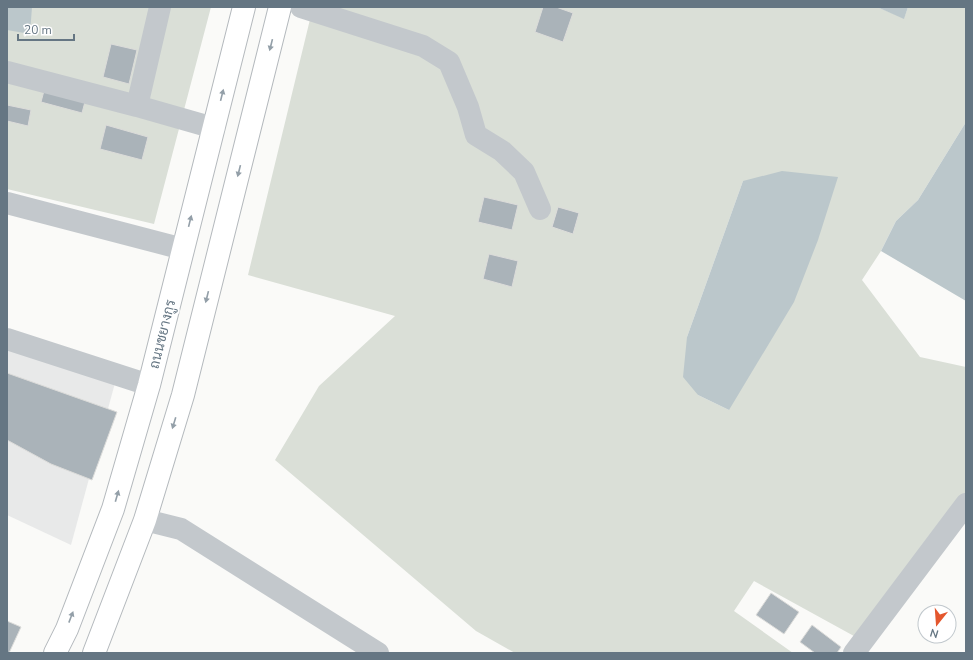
<svg xmlns="http://www.w3.org/2000/svg" width="973" height="660" font-family="'Nunito Sans',Sarabun,sans-serif">
<style>
.built{fill:#e8e9e9}
.green{fill:#dadfd7;fill-rule:evenodd}
.water{fill:#bbc7cb}
.building{fill:#aab3b9;stroke:#dcdcda}
.lines{fill:none;stroke-linecap:round;stroke-linejoin:round}
.highway-casing{stroke:#b4b9bd;stroke-width:24}
.minor{stroke:#c3c8cc;stroke-width:22}
.highway{stroke:#fff;stroke-width:22}
.oneway{fill:#939fa8}
.labels{text-anchor:middle;stroke-width:4;stroke-linejoin:round;paint-order:stroke}
.street-label{font-size:14px;fill:#657683;stroke:#fff}
</style>
<rect width="100%" height="100%" fill="#fafaf8"/>
<!-- built -->
<path class="built" d="M7,339L115,383L71,545L7,515Z"/>
<!-- green -->
<path class="green" d="M7,7H211L154,224L7,189Z
M313,7H877L904,18L908,7H966V122L918,200L896,221L881,251L862,280L920,357L966,367V504L863,641L754,581L734,611L793,653H515L476,631L275,460L319,386L395,316L248,275ZM743,181L729,410L698,395L687,337ZM558,207L579,213L573,233L552,227Z"/>
<!-- water -->
<path class="water" d="M7,7H32L30,34L7,30Z
M877,7H908L904,19Z
M966,122V301L881,251L896,221L918,200Z
M782,171L838,177L818,240L794,302L729,410L698,395L683,377L687,337L743,181Z"/>
<!-- building -->
<path class="building" d="M543,7H556L573,13L563,42L535,32Z
M111,44L137,50L129,84L103,77Z
M45,87L86,98L82,113L41,102Z
M7,105L31,110L28,126L7,121Z
M106,125L148,137L142,160L100,149Z
M484,197L518,205L512,230L478,222Z
M558,207L579,213L573,234L552,227Z
M489,254L518,261L512,287L483,279Z
M7,373L117,412L92,480L51,464L7,440Z
M771,593L799,612L784,634L756,615Z
M7,621L21,627L9,653H7Z
M812,625L841,647L837,653H815L800,642Z"/>
<g class="lines">
<defs>
<path id="highway" d="M55,653L67,629L113,509L149,385L244,7
M94,653L145,520L183,395L280,7"/>
</defs>
<!-- highway casing -->
<use href="#highway" class="highway-casing"/>
<!-- minor -->
<path class="minor" d="M301,7L423,46L449,62L468,107L476,135L502,151L524,172L540,209
M7,72L137,106L214,128
M137,106L160,7
M7,203L183,249
M7,339L149,385
M145,520L181,529L378,653
M854,653L966,504"/>
<!-- highway -->
<use href="#highway" class="highway"/>
</g>
<!-- one-way arrows -->
<defs><path id="oneway-solid" d="M-6-.8H1V-3.2L6.5 0L1 3.2V.8H-6Z"/></defs>
<g class="oneway">
<use href="#oneway-solid" transform="translate(271 45) rotate(104)"/>
<use href="#oneway-solid" transform="translate(222 95) rotate(-76)"/>
<use href="#oneway-solid" transform="translate(239 171) rotate(104)"/>
<use href="#oneway-solid" transform="translate(190 221) rotate(-76)"/>
<use href="#oneway-solid" transform="translate(207 297) rotate(104)"/>
<use href="#oneway-solid" transform="translate(174 423) rotate(107)"/>
<use href="#oneway-solid" transform="translate(117 496) rotate(-74)"/>
<use href="#oneway-solid" transform="translate(71 617) rotate(-69)"/>
</g>
<g class="labels">
<!-- street labels -->
<g class="street-label">
<text transform="translate(162 334) rotate(-76)" y="5">ถนนชยางกูร</text>
</g>
</g>
<!-- border -->
<rect width="973" height="660" fill="none" stroke="#657683" stroke-width="16"/>
<!-- north arrow -->
<g transform="translate(937 624) rotate(197)"><circle r="19" fill="#ffffff" stroke="#c1c8cd"/>
<path d="M0-3L7 15L0 10L-7 15Z" fill="#e4572e"/>
<text y="-6" font-size="11" font-weight="bold" text-anchor="middle" fill="#657683">N</text>
</g>
<!-- scale -->
<path d="M18 34v6h56v-6" fill="none" stroke="#657683" stroke-width="2"/>
<text x="24" y="34" font-size="12" fill="#657683" stroke="#ffffff" stroke-width="3" paint-order="stroke">20 m</text>
</svg>
